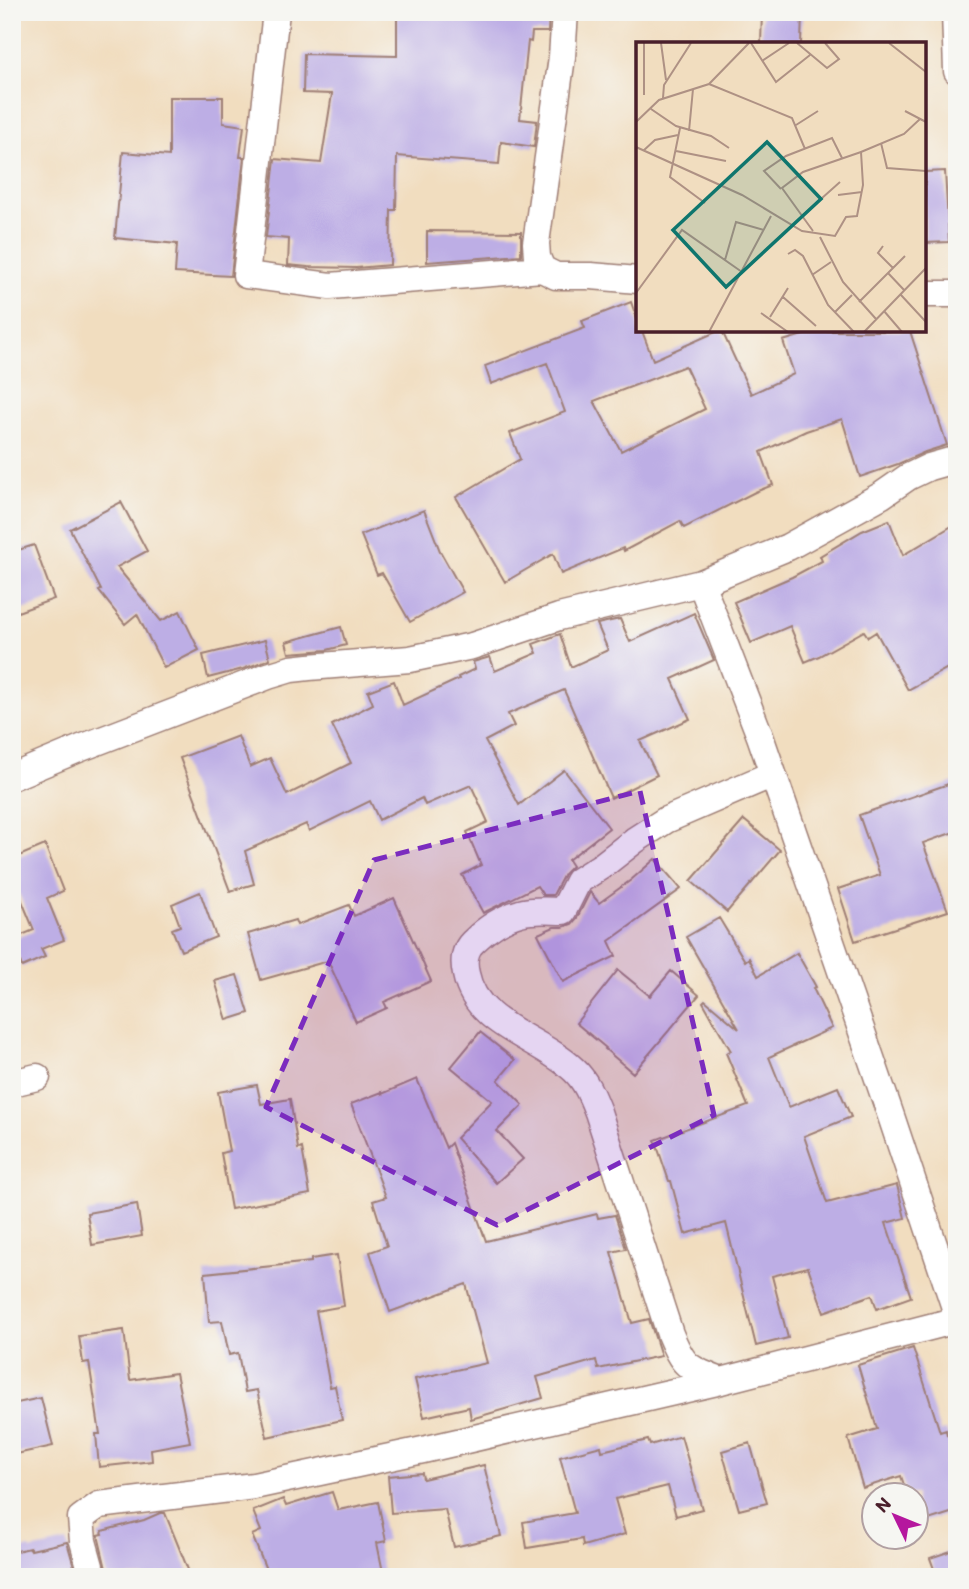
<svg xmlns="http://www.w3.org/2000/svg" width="969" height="1589" font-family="Itim,sans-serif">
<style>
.building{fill:#bdaee5;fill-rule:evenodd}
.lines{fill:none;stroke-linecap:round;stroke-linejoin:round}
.street-casing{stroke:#9e7e75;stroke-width:29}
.street{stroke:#fff;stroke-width:26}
.marked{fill:#7b2cbf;fill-opacity:0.2;stroke:#7b2cbf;stroke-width:5;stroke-dasharray:14 9;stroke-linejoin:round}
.inset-road{fill:none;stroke:#ae9184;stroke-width:2}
.view{fill:#0f766e;fill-opacity:0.15;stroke:#0f766e;stroke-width:3.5}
.inset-edge{fill:none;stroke:#4a1f2b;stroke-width:3.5}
</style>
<rect width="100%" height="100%" fill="#f6f6f2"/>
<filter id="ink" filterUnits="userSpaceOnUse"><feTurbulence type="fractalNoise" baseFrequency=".0143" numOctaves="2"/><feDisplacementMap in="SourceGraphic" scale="14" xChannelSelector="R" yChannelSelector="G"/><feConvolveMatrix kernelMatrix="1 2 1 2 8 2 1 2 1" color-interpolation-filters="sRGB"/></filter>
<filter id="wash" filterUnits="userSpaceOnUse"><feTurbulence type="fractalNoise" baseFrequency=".00686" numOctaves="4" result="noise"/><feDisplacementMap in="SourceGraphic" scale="28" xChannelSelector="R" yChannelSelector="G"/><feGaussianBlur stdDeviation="1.57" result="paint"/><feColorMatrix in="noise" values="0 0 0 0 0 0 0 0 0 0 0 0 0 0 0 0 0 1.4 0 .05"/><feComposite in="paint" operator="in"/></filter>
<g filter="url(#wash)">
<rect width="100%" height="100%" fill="#f1ddbf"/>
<g id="blocks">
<!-- building -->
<path class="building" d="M397,12H549L548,32H532L531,42L528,41L520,119L537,121L534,147L501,142L499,164L397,156L396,210H391L390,265L356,268L308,267L288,265L289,239L266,237L275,159L321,163L332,94L303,93L304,54L397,56Z
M762,12H802L801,44H761Z
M169,97H223V123L244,126L240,157H244L231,276L175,273L177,244L115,238L123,152L169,156Z
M945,171L949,242L925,243V172Z
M427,231L521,232V255L427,262Z
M631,302L638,322V331H642L653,360L718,331H722L751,394L794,374L783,341L816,331H910L947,445L925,452L898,464L860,477L842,419L806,431L761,452L773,485L755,492L684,528L680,521L624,551L623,548L561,574L553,554L505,582L456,497L520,459L510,433L565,412L547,363L491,384L485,366L585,328L582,321ZM685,366L705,409L621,451L594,401Z
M121,502L147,551L117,567L161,621L180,611L199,650L164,668L137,614L125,624L99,591L101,590L70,529Z
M424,510L440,551L463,592L410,622L382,573L377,575L361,535Z
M889,520L903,555L957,523V663L908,690L876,632L868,637L864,631L819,656L805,662L790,626L751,643L734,602L792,577L822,561L820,556L862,531Z
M34,545L54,599L12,614V552Z
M694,613L714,660L672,679L690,719L640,741L657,775L611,798L564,690L508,714L514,726L485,741L519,805L564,770L609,828L568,860L572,866L564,874L553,895H543L537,886L483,913L462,875L481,865L467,832L488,822L471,785L425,805L422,798L379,820L370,801L309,831L306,824L245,851L254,884L230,891L180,758L238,736L250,767L270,758L287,795L351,763L332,725L373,704L368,691L394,681L403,705L459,679L458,677L475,669L473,662L490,657L495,671L537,653L533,644L560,634L571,667L608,650L597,624L620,619L630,642Z
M341,627L346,645L327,650L289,653L286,642Z
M265,640L270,659L243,669L208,678L203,655Z
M957,781V831L923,843L948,911L855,941L838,889L880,875L859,815Z
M744,820L780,850L727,912L691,881Z
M45,845L63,891L47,898L64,940L41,949L45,957L22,967L12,939L34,930L12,877V859Z
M655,859L681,889L609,941L616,956L563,982L538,934L554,927H563L572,924L577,918L590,892L599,903L631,880Z
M200,892L216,937L181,951L172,929L180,926L172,904Z
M394,898L431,981L384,1002L387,1008L356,1022L328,961L261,980L248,934L295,920L297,925L349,905L354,916Z
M719,918L745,961L749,958L758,976L797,953L816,987L813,988L832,1028L769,1057L789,1107L838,1087L851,1117L804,1136L827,1203L897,1185L905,1218L886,1223L911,1297L877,1309L872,1295L824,1312L808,1267L772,1276L788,1338L756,1346L726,1223L685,1234L671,1181H669L655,1140L748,1106L726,1053L731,1051L703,1002L705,1000L739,1029L686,937Z
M618,970L650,996L671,971L699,995L633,1073L605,1049L606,1048L576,1023Z
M237,975L249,1013L227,1020L215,981Z
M480,1032L515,1060L498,1080L523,1105L497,1131L523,1159L496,1183L456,1138L492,1101L451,1067Z
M417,1079L446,1148L451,1143L486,1241L597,1214L598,1218L615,1215L626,1249L611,1252L632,1323L649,1319L661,1356L598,1369L596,1360L537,1377L543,1398L471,1419L469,1407L424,1417L415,1379L487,1363L466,1284L390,1312L370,1252L387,1246L373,1201L386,1197L351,1104L382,1092V1094Z
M257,1085L261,1104L290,1099L298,1149L302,1148L310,1194L231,1209L221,1153L229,1151L218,1092Z
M137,1204L142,1236L92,1245L87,1213Z
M337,1255L344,1306L316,1311L330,1387L335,1386L342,1420L267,1437L257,1390L245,1392L238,1353L229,1355L222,1321L209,1322L205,1273L311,1262V1259Z
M124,1330L130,1380L176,1373L190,1442L151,1449L152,1461L99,1467L96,1434H100L89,1362L83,1363L79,1336Z
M913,1348L940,1432L946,1430L947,1435L957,1431V1511L916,1524V1494H907L901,1476L863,1488L848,1438L877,1429L858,1365Z
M41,1398L53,1446L12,1455V1404Z
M681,1436L702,1509L676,1516L668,1486L615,1499L625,1534L583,1546L582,1539L527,1548L523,1522L575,1513L560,1457L601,1446L602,1451L648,1440L650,1445Z
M750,1443L767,1503L739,1510L722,1451Z
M484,1465L501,1536L454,1547L445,1509L391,1513L388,1476L422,1473L423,1479Z
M332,1492L338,1510L378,1502L386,1541L377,1543L384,1577H269L252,1535L261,1531L253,1511L283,1499L286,1506Z
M160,1513H165L191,1577H108L98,1535L103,1534L102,1531L144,1520Z
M67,1542L77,1577H12V1552L30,1548L31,1550Z
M957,1549V1577H937L930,1558Z"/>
</g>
</g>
<g filter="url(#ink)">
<use href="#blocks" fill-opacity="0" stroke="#9e7e75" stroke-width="2"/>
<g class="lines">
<defs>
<path id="street" d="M276,12L246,275L330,286L542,269
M565,12L562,57L536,243L537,257L542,269L556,276H591L638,280
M955,12L957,71
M925,294H957
M701,583L760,736L892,1119L957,1314
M12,777L81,748L268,676L291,669L309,667L410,659L472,646L559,617L701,583L788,547L882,495L908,477L929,467L957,459
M12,1083L37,1077
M721,1381C688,1368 684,1368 670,1334L598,1112C592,1097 586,1081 574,1070C539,1037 476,1026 466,974C463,961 464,949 475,940C486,929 504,917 520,913C533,909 550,911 563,911L578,881L603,865L635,840L666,820L773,774
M93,1577L83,1541L81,1518L99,1505L254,1486L423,1450L721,1381L957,1320"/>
</defs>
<!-- street casing -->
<use href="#street" class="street-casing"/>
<!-- street -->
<use href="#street" class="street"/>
</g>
</g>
<!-- marked area -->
<path class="marked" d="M640,791L714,1115L497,1225L266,1107L374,860Z"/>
<!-- overview -->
<g transform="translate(636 42)">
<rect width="290" height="290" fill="#f1ddbf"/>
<path class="inset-road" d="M25,1L30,38M115,1L140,40L174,13M161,1L191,26L203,17L189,1M253,1L290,30M126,19L153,1M73,42L156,76L169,107M8,53V1M27,56L28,43L55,1M15,67L40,84L75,94L93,106M269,69L290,80M0,80L23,58L73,42L113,1M160,83L182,69M44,86L34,135L69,161M53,89L57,47M245,101L251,126L290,129M0,105L106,153L166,189L199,194L210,175L221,174L227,143L225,110L268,92L284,77M7,109L19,98L42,93M40,109L90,119M145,147L128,129L150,114L196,96L206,116M202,153L226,150M167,173L204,140M177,189L146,146L167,130L225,110M184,195L207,240L240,277M247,204L242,211L257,226M152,212L159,208L167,214L192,263L218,290M89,218L100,180L128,188M252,231L269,249M176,233L195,220M0,251L46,188L106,230M265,253L290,280M147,255L180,284M223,260L269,214M248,269L266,290M199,270L216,253M125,271L152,290M134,275L152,246M73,290L135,174M228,290L290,226"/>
<path class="view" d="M131,100L185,157L90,245L37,188Z"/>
<rect width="290" height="290" class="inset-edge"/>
</g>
<!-- margin -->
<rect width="969" height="1589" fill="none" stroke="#f6f6f2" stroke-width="42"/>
<!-- north arrow -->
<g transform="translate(895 1516) rotate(313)"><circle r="33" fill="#f6f6f2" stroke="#b1a0a2" stroke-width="2"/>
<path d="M0-5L12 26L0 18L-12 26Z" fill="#b5179e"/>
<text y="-10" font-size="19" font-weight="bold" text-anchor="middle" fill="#4a1f2b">N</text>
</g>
</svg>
